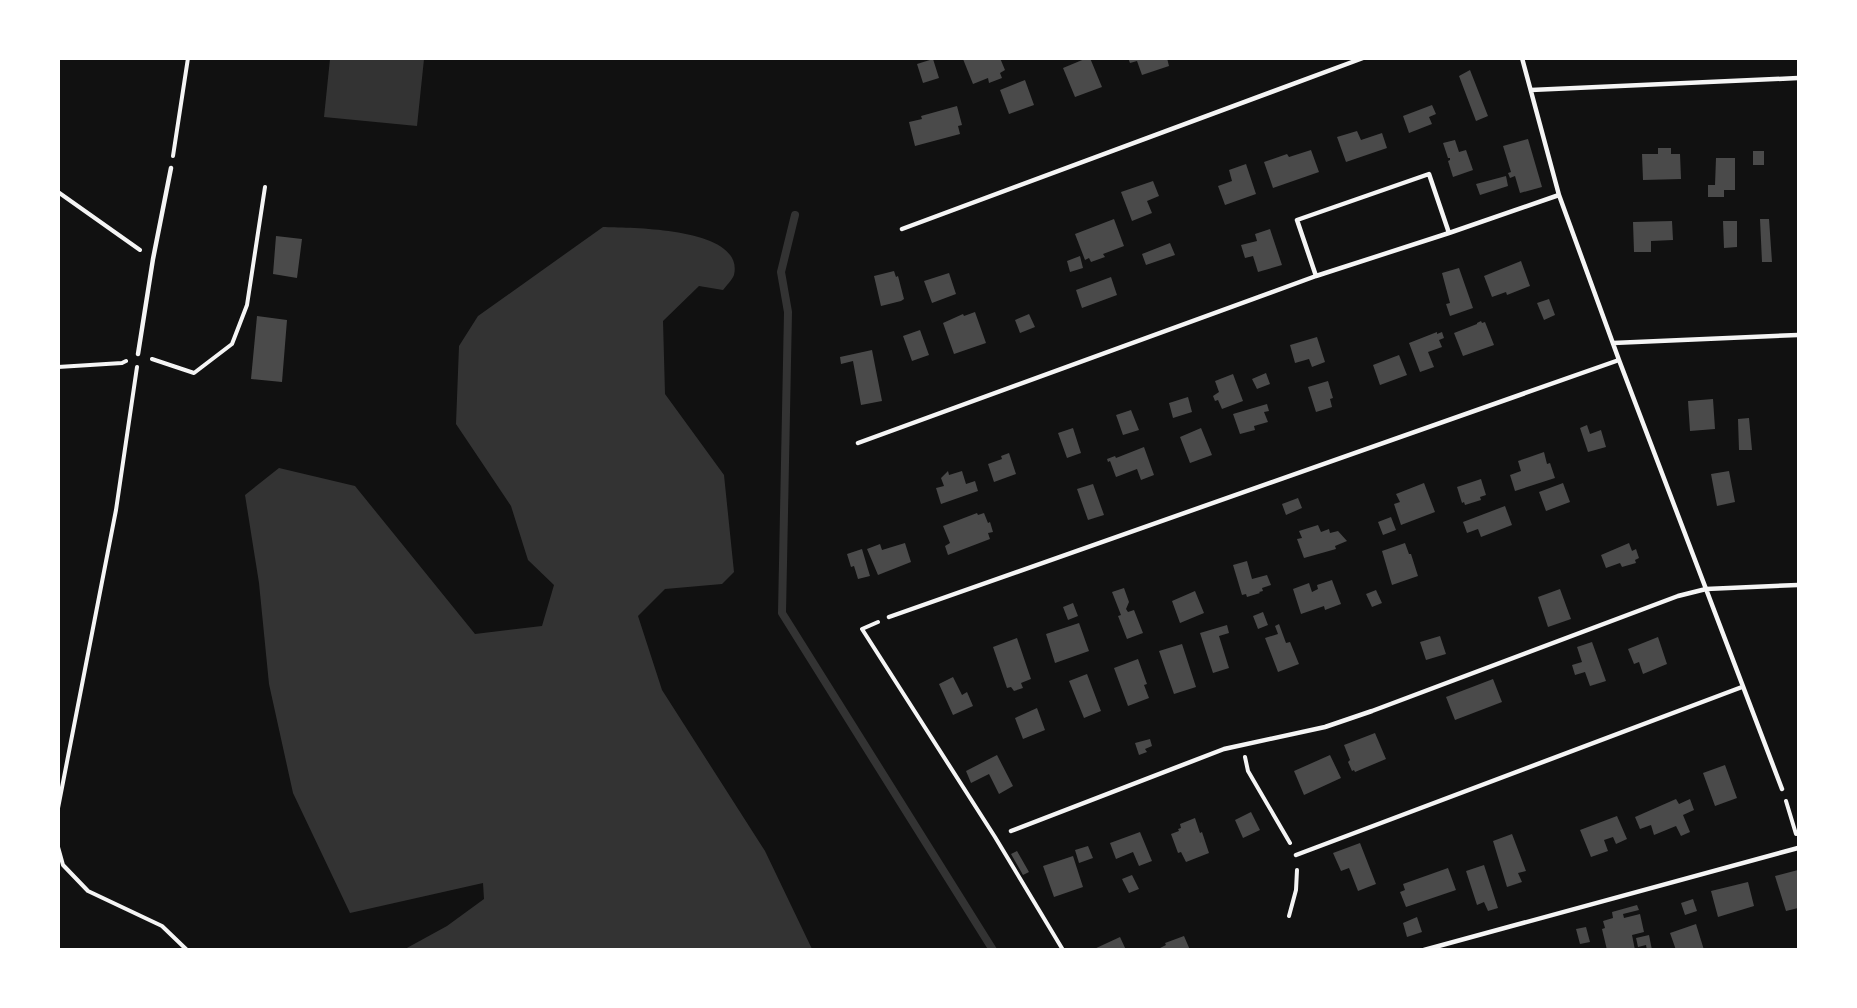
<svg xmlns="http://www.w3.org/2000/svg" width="1857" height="1008" font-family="Commissioner,sans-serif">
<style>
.water{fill:#333}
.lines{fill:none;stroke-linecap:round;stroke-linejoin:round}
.stream{stroke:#333;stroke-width:8}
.building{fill:#4a4a4a}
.path{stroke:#f5f5f5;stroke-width:4}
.service{stroke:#f5f5f5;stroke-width:4.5}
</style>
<rect width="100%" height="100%" fill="#111"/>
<!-- water -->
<path class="water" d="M330,59H424L417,126L324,117Z
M603,227C631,228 745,227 734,275C732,280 726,286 723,290L699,286L663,321L665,394L724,475L734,572L722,584L665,589L638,616L662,690L765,851L812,949H405L447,926L484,899L483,883L350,913L293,793L269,684L259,583L245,495L279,468L355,486L475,634L542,626L554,585L528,560L511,506L456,424L459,346L478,316Z"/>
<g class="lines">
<!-- stream -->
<path class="stream" d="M795,215L781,272L788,312L782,613L993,950"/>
</g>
<!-- building -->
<path class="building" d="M1000,58L1005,70L1000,73L1002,78L989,83L988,78L973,84L963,59Z
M1087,58H1090L1102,87L1075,97L1063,68Z
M1128,58H1167L1169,66L1142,75L1137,61L1130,63Z
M933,59L939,78L923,83L917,64Z
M1470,70L1488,116L1476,121L1459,76Z
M1025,80L1034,105L1009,114L1000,90Z
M1432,105L1436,114L1429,117L1432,124L1409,133L1403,116Z
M957,106L962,125L958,126L960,134L915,146L909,122L922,119L921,116Z
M1357,131L1361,140L1382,133L1387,148L1346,162L1337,137Z
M1528,139L1542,187L1520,193L1515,176L1510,178L1508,173L1511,172L1503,146Z
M1455,140L1459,152L1466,150L1473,170L1453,177L1448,161L1450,160V158H1448L1443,143Z
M1658,148H1671V154H1680L1681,179L1643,180L1642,154H1658Z
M1311,150L1319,172L1273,188L1264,162L1287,154L1289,157Z
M1753,151H1764V165H1753Z
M1716,158H1735V190H1724V197H1708V185H1715Z
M1246,164L1256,194L1225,205L1218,186L1232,181L1229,170Z
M1506,176L1508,186L1480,195L1476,184Z
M1153,181L1159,196L1147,201L1152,213L1132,221L1121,192Z
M1114,219L1124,246L1103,254L1105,257L1091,262L1089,258L1085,260L1075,234Z
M1760,219H1769L1772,262H1762Z
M1672,221L1673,240L1651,241V252H1634L1633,222Z
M1723,221H1737V247L1724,248Z
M1270,229L1282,265L1258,272L1253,256L1245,258L1241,245L1257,241L1255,234Z
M276,236L302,239L297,278L273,274Z
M1170,243L1175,255L1146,265L1142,254Z
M1080,256L1083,268L1070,272L1067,261Z
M1521,261L1530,286L1507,295L1506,292L1492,297L1484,276Z
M1459,268L1473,308L1450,316L1446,304L1450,303L1442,273Z
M894,271L896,277L898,276L904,299L901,301L881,306L874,276Z
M949,273L956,294L932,303L924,281Z
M1111,277L1117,295L1082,308L1076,290Z
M1549,299L1555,315L1544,320L1537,303Z
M975,312L986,343L954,354L943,323L963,314L964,316Z
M1029,314L1035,327L1020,333L1015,320Z
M257,316L287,320L282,382L251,379Z
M1481,321L1482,323L1485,322L1494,345L1463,356L1454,333L1477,324V323Z
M920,330L929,355L912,361L903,336Z
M1437,332V334L1442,332L1444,338L1439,340L1442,347L1428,352L1434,367L1420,372L1409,343Z
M1317,337L1325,362L1312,367L1309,359L1295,363L1290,345Z
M872,350L882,401L861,405L853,361L841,364L840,357Z
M1399,355L1407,375L1380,385L1373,365Z
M1266,373L1270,384L1257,389L1252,379Z
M1233,374L1243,401L1222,409L1218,400L1215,401L1213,396L1219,392L1215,381Z
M1328,381L1333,398L1330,399L1332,407L1316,412L1308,387Z
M1188,397L1192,412L1173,418L1169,403Z
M1713,399L1715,429L1690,431L1688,401Z
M1267,404L1269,411L1264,412L1268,422L1254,426L1255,430L1240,434L1233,414Z
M1131,410L1139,430L1123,435L1116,415Z
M1749,418L1752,450H1739L1738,419Z
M1587,425L1590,434L1601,430L1606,447L1588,452L1580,428Z
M1073,428L1081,453L1067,458L1058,433Z
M1201,428L1212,455L1190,463L1180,437Z
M1144,447L1154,475L1141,480L1137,469L1116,477L1110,461L1108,462L1107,459L1115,456L1116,458Z
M1544,452L1547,464L1550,463L1555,478L1515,491L1510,475L1521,471L1518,461Z
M1009,453L1016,474L994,482L988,464L1002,459L1001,456Z
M948,471L949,475L962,471L966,484L975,481L978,491L941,504L936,488L944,486L941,478Z
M1729,471L1735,502L1717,506L1711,474Z
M1481,479L1486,495L1480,497L1481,500L1465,505L1464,502L1462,503L1457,487Z
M1424,483L1435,512L1401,525L1394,504L1400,502L1396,494Z
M1563,483L1570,502L1546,511L1539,492Z
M1093,484L1104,515L1088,520L1077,489Z
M1298,498L1302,508L1286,515L1282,504Z
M1505,506L1512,525L1481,537L1478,529L1467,533L1463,522Z
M977,513L978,515L984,513L988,523L990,522L993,532L988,533L990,539L948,555L945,546L950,543L943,526Z
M1391,517L1396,530L1383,535L1378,522Z
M1318,525L1321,532L1329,529L1330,533L1338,531L1347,541L1335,546L1336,549L1304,558L1297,539L1302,538L1299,531Z
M905,543L911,562L878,575L867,549L880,544L882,550Z
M1405,543L1409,554H1411L1418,576L1392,585L1382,551Z
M1629,543L1632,551L1636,549L1639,558L1635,560L1636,563L1622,567L1620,563L1606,568L1601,555Z
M862,549L870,576L858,579L854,566L851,567L847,554Z
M1247,561L1252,579L1267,575L1271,585L1262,588L1263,591L1259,592L1260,593L1247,597L1246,594L1242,595L1233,565Z
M1332,580L1341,604L1325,610L1324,606L1301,614L1293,589L1309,583L1312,592L1318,589L1317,585Z
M1124,588L1129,602L1126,609L1128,612L1134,610L1143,633L1127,639L1118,616L1121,615L1112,592Z
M1560,589L1571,619L1548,627L1538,597Z
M1376,590L1382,603L1372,607L1366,594Z
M1195,591L1204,613L1180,623L1172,601Z
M1073,603L1078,616L1068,620L1063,607Z
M1263,612L1268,625L1258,629L1253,616Z
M1079,623L1089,651L1055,663L1046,634Z
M1279,624L1286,643L1290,642L1299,664L1278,672L1265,638L1278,634L1275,626Z
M1227,625L1229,633L1219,636L1229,668L1213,673L1200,633Z
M1440,636L1446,654L1426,660L1420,642Z
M1658,637L1667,664L1643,674L1639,662L1634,664L1628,649Z
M1017,638L1031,679L1021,683L1023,688L1014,691L1011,687L1007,688L993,647Z
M1592,642L1606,681L1590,686L1585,672L1575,675L1572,665L1582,662L1577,647Z
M1182,644L1196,687L1174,694L1159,651Z
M1138,659L1147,684L1144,685L1149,698L1128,706L1114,668Z
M1087,674L1101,711L1084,718L1069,681Z
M953,677L962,695L967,692L973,706L953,715L939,684Z
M1493,679L1502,702L1455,720L1446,697Z
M1037,708L1045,730L1023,739L1015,718Z
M1375,733L1386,759L1355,772L1354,770L1352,771L1348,762L1350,760L1344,745Z
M1150,739L1152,746L1145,749L1147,752L1139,755L1135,743Z
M997,755L1013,786L999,794L989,774L971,783L966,771Z
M1330,755L1341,778L1304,795L1294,771Z
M1725,765L1737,798L1715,806L1703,773Z
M1676,799L1679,804L1690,799L1694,810L1683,815L1690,832L1681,836L1676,826L1654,835L1651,825L1640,829L1635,817Z
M1251,812L1260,830L1243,838L1235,820Z
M1617,816L1627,839L1616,844L1613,837L1604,840L1608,851L1591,857L1580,830Z
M1195,818L1200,833L1202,832L1209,853L1186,862L1181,852L1178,853L1171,834L1179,831L1178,829L1181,828L1180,824Z
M1140,832L1152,861L1139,866L1133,852L1116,859L1110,843Z
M1512,834L1526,871L1518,873L1522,882L1507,887L1493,841Z
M1360,843L1376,884L1358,891L1349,868L1341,871L1333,853Z
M1088,846L1093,858L1079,863L1075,850Z
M1017,851L1029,872L1023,875L1011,854Z
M1073,856L1083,887L1054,897L1043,866Z
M1484,865L1498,908L1488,911L1484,902L1477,905L1466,871Z
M1448,868L1456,890L1406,907L1400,892L1405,890L1403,884Z
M1798,870V908L1786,911L1775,876Z
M1132,875L1139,889L1129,893L1122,879Z
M1748,882L1754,906L1718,917L1711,891Z
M1693,899L1697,911L1685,915L1681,903Z
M1637,905L1639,910L1623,914L1624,918L1640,914L1644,932L1632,935L1635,950H1607L1602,929L1605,928L1603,921L1613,918L1612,912Z
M1417,917L1422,932L1407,937L1403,923Z
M1696,924L1704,950H1676L1670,933Z
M1586,927L1590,942L1580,944L1576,929Z
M1649,935L1652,950H1647L1646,945L1638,947L1636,938Z
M1184,936L1190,950H1156L1166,945L1165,943Z
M1120,937L1126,950H1092Z"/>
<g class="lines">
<!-- path -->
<path class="path" d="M173,156L188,58
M58,192L140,250
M152,359L194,373L232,344L247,305L265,187
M58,367L122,363L126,361
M878,622L862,629L995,837L1063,950
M1245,757L1248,771L1290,843
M1786,801L1796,834
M58,808L116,510L137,367
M58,847L63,865L88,891L162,926L187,950
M1289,916L1296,890L1297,870"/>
<!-- service -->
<path class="service" d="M1522,58L1559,195L1619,360L1782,789
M1531,90L1798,78
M902,229L1363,58
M1316,276L1297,220L1429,174L1449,233
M1613,343L1798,335
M138,354L153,259L171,168
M858,443L1316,276L1449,233L1559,195
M889,617L1619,360
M1011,831L1224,749L1325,727L1372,711L1678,596L1706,589L1798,585
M1296,855L1742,687
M1424,950L1798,848"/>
</g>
<!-- border -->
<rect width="1857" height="1008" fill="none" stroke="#ffffff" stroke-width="120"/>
</svg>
